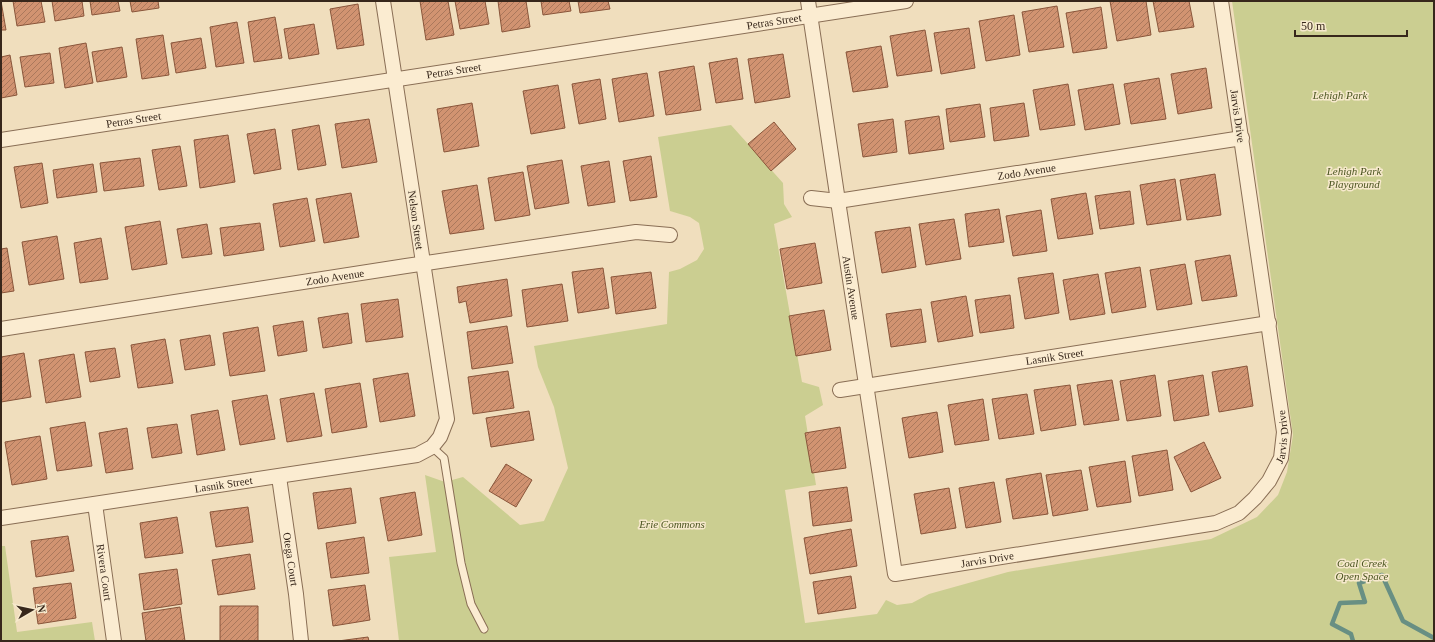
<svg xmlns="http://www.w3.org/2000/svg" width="1435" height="642" font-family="'Times New Roman',serif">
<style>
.green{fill:#cbce91}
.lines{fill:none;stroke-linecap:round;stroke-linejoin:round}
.stream{stroke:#688f83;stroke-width:4.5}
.building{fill:url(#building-hatch);stroke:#89553a}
.service-casing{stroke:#896e55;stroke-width:9}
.minor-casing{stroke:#896e55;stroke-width:16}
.service{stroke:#fbecd1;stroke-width:7}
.minor{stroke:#fbecd1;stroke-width:14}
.labels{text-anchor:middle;stroke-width:3;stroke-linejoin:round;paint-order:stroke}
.street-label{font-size:11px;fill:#37271b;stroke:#f7e9cd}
.park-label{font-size:11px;font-style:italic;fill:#4b5520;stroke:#f7e9cd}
</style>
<defs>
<pattern id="building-hatch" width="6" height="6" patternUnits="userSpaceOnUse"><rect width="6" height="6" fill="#d19371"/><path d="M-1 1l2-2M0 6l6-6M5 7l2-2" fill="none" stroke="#aa785c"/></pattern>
</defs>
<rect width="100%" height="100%" fill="#f0debd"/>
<!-- green -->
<path class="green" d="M1232,1H1434V641H399L389,557L436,552L425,475L445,482L463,477L520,525L544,521L568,468L554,407L538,367L534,346L667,324L669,272L680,269L697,260L704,249L699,223L690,217L670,211L658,137L731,125L783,183L784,204L792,217L774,224L802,382L819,387L823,405L805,416L816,485L785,490L805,623L877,614L886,600L897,605L912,603L929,594L1008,572L1211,539L1257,517L1278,495L1287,472L1293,435Z
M1,546H5L17,632L92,622L95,641H1Z"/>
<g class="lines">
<!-- stream -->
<path class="stream" d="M1353,641L1351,634L1332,624L1340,603L1365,602L1359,583L1382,575L1403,621L1434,638"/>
</g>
<!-- building -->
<path class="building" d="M1,1L6,30H1Z
M13,1H41L45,22L17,26Z
M52,1H82L84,16L55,21Z
M90,1H118L120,11L92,15Z
M130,1H158L159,8L132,12Z
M420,1H448L454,35L426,40Z
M455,1H485L489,24L460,29Z
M498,1H526L530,27L502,32Z
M541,1H569L571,11L543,15Z
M578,1H608L610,9L580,13Z
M1110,1H1146L1151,35L1117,41Z
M1153,1H1189L1194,27L1159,32Z
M358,4L364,45L337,49L330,9Z
M1057,6L1064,47L1029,52L1022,12Z
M1101,7L1107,48L1073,53L1066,13Z
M1014,15L1020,55L986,61L979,21Z
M275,17L282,58L254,62L248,22Z
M237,22L244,63L216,67L210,27Z
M314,24L319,54L289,59L284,29Z
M969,28L975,68L941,74L934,33Z
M925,30L932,71L897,76L890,36Z
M163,35L169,75L142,79L136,39Z
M201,38L206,68L176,73L171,43Z
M86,43L93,83L65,88L59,48Z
M881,46L888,87L853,92L846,52Z
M122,47L127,77L97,82L92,52Z
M50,53L54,83L25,87L20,57Z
M783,54L790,97L755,103L748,59Z
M10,55L17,95L1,98V57Z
M737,58L743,99L716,103L709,63Z
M694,66L701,110L666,115L659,72Z
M1206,68L1212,108L1178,114L1171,74Z
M647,73L654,116L619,122L612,79Z
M1159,78L1166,119L1131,124L1124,84Z
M600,79L606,119L579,124L572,84Z
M1068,84L1075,125L1040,130L1033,90Z
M1113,84L1120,124L1085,130L1078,90Z
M558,85L565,128L531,134L523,91Z
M472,103L479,146L444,152L437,109Z
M1024,103L1029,136L994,141L990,108Z
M980,104L985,137L950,142L946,109Z
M939,116L944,149L909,154L905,121Z
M369,119L377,162L342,168L335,124Z
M893,119L897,152L863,157L858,124Z
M774,122L796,149L771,171L748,144Z
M319,125L326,165L298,170L292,130Z
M275,129L281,169L254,174L247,134Z
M228,135L235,182L200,188L194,140Z
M180,146L187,186L159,190L152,150Z
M651,156L657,197L630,201L623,161Z
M140,158L144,186L104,191L100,163Z
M562,160L569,203L535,209L527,166Z
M609,161L615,202L588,206L581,166Z
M42,163L48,203L21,208L14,167Z
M93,164L97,192L57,198L53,170Z
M523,172L530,215L495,221L488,178Z
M1215,174L1221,215L1187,220L1180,180Z
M1175,179L1181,220L1147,225L1140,185Z
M477,185L484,229L450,234L442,191Z
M1130,191L1134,224L1100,229L1095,196Z
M351,193L359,237L324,243L316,199Z
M1086,193L1093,234L1058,239L1051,199Z
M307,198L315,241L280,247L273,204Z
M999,209L1004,242L969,247L965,214Z
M1041,210L1047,251L1013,256L1006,216Z
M954,219L961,259L926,265L919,224Z
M160,221L167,264L132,270L125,227Z
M260,223L264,250L224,256L220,228Z
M207,224L212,254L182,258L177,229Z
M910,227L916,267L882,273L875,232Z
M57,236L64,279L29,285L22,242Z
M101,238L108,279L80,283L74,243Z
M815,243L822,283L787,289L780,249Z
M7,248L14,291L1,293V249Z
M1230,255L1237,296L1202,301L1195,261Z
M1185,264L1192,304L1157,310L1150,270Z
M1140,267L1146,307L1112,313L1105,273Z
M603,268L609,308L578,313L572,272Z
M651,272L656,308L616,314L611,277Z
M1053,273L1059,313L1025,319L1018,278Z
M1098,274L1105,314L1070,320L1063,280Z
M507,279L512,316L470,323L466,301L459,303L457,287Z
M562,284L568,321L527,327L522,290Z
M1010,295L1014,328L980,333L975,300Z
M966,296L973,336L938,342L931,302Z
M398,299L403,337L366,342L361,304Z
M921,309L926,342L891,347L886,314Z
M824,310L831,350L796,356L789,316Z
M348,313L352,343L323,348L318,318Z
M303,321L307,351L278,356L273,326Z
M507,326L513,363L472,369L467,332Z
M258,327L265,371L230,376L223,333Z
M210,335L215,365L185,370L180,340Z
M165,339L173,383L138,388L131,345Z
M115,348L120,377L90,382L85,352Z
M24,353L31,397L1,402V357Z
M74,354L81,397L46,403L39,360Z
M1247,366L1253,406L1219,412L1212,372Z
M508,371L514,408L473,414L468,377Z
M408,373L415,416L380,422L373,379Z
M1155,375L1161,416L1127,421L1120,381Z
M1203,375L1209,415L1174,421L1168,381Z
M1112,380L1119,420L1084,425L1077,385Z
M360,383L367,427L332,433L325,389Z
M1070,385L1076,425L1041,431L1034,390Z
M314,393L322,436L287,442L280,399Z
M1027,394L1034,434L999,439L992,399Z
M267,395L275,439L240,445L232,401Z
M983,399L989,440L955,445L948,405Z
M218,410L225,450L197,455L191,415Z
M529,411L534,440L491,447L486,418Z
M937,412L943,452L909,458L902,418Z
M85,422L92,466L57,471L50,428Z
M177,424L182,453L152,458L147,428Z
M840,427L846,468L812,473L805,433Z
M127,428L133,469L106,473L99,433Z
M40,436L47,479L12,485L5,442Z
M1204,442L1221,478L1191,492L1174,457Z
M1167,450L1173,490L1139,496L1132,456Z
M1125,461L1131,502L1097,507L1089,467Z
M506,464L532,480L516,507L489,491Z
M1081,470L1088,510L1053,516L1046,475Z
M1041,473L1048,514L1013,519L1006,479Z
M994,482L1001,522L966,528L959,488Z
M847,487L852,521L813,526L809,492Z
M351,488L356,523L318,529L313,493Z
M949,488L956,528L921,534L914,494Z
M415,492L422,535L388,541L380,498Z
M248,507L253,542L216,547L210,512Z
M177,517L183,553L145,558L140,523Z
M851,529L857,566L810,574L804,538Z
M68,536L74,571L36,577L31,541Z
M364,537L369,573L331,578L326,543Z
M250,554L255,589L218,595L212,560Z
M177,569L182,604L144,610L139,574Z
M851,576L856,608L818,614L813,582Z
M71,583L76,618L38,624L33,588Z
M365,585L370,620L333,626L328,590Z
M220,606H258V641H220Z
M180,607L185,641H146L142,613Z
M368,637L369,641H338Z"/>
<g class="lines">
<defs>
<path id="service" d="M432,447L444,458L461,563L471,604L484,629"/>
<g id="minor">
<path id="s1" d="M808,1L838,201L895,574L1216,523L1239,513L1255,498L1269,481L1281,458L1284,432L1221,1"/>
<path id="s2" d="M1,140L906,1"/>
<path id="s3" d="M811,198L838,201L1242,138"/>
<path id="s4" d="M1,329L406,266L636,232L670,235"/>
<path id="s5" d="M840,390L1269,323"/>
<path id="s6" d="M279,477L296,594L301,641"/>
<path id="s7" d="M95,504L114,641"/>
<path id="s8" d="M1,518L417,455L432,447L440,437L447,419L383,1"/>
</g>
</defs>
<!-- service casing -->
<use href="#service" class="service-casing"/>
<!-- minor casing -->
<use href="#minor" class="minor-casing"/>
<!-- service -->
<use href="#service" class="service"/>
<!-- minor -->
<use href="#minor" class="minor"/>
</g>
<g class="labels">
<!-- street labels -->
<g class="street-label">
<text dy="4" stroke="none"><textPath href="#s2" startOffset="782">Petras Street</textPath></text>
<text dy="4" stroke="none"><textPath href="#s2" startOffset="458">Petras Street</textPath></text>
<text transform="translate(1238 116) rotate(82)" y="4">Jarvis Drive</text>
<text dy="4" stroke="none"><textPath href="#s2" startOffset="134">Petras Street</textPath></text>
<text dy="4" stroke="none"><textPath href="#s3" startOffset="218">Zodo Avenue</textPath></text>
<text transform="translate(416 220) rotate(82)" y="4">Nelson Street</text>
<text dy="4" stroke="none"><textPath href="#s4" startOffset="338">Zodo Avenue</textPath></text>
<text dy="4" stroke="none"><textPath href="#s1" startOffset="290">Austin Avenue</textPath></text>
<text dy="4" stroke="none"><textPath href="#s5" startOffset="217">Lasnik Street</textPath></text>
<text dy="4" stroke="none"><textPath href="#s1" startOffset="1021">Jarvis Drive</textPath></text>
<text dy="4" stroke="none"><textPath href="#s8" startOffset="225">Lasnik Street</textPath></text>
<text dy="4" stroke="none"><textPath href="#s6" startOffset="83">Otega Court</textPath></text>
<text dy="4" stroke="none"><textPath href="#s1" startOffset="673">Jarvis Drive</textPath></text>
<text dy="4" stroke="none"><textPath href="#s7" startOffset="69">Rivera Court</textPath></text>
</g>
<!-- park labels -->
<g class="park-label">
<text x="1340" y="99">Lehigh Park</text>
<text x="1354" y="175">Lehigh Park<tspan x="1354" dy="13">Playground</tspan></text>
<text x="672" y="528">Erie Commons</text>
<text x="1362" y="567">Coal Creek<tspan x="1362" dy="13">Open Space</tspan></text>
</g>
</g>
<!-- border -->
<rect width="1435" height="642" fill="none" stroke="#37271b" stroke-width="4"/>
<!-- north arrow -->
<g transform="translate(32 610) rotate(81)" stroke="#f7e9cd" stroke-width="3" paint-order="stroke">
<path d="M0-3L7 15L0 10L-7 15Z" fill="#37271b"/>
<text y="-6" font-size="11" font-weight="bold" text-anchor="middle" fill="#37271b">N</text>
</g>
<!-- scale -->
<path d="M1295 30v6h112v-6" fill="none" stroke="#37271b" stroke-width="2"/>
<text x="1301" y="30" font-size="12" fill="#37271b" stroke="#f7e9cd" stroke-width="3" paint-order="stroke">50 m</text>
</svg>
